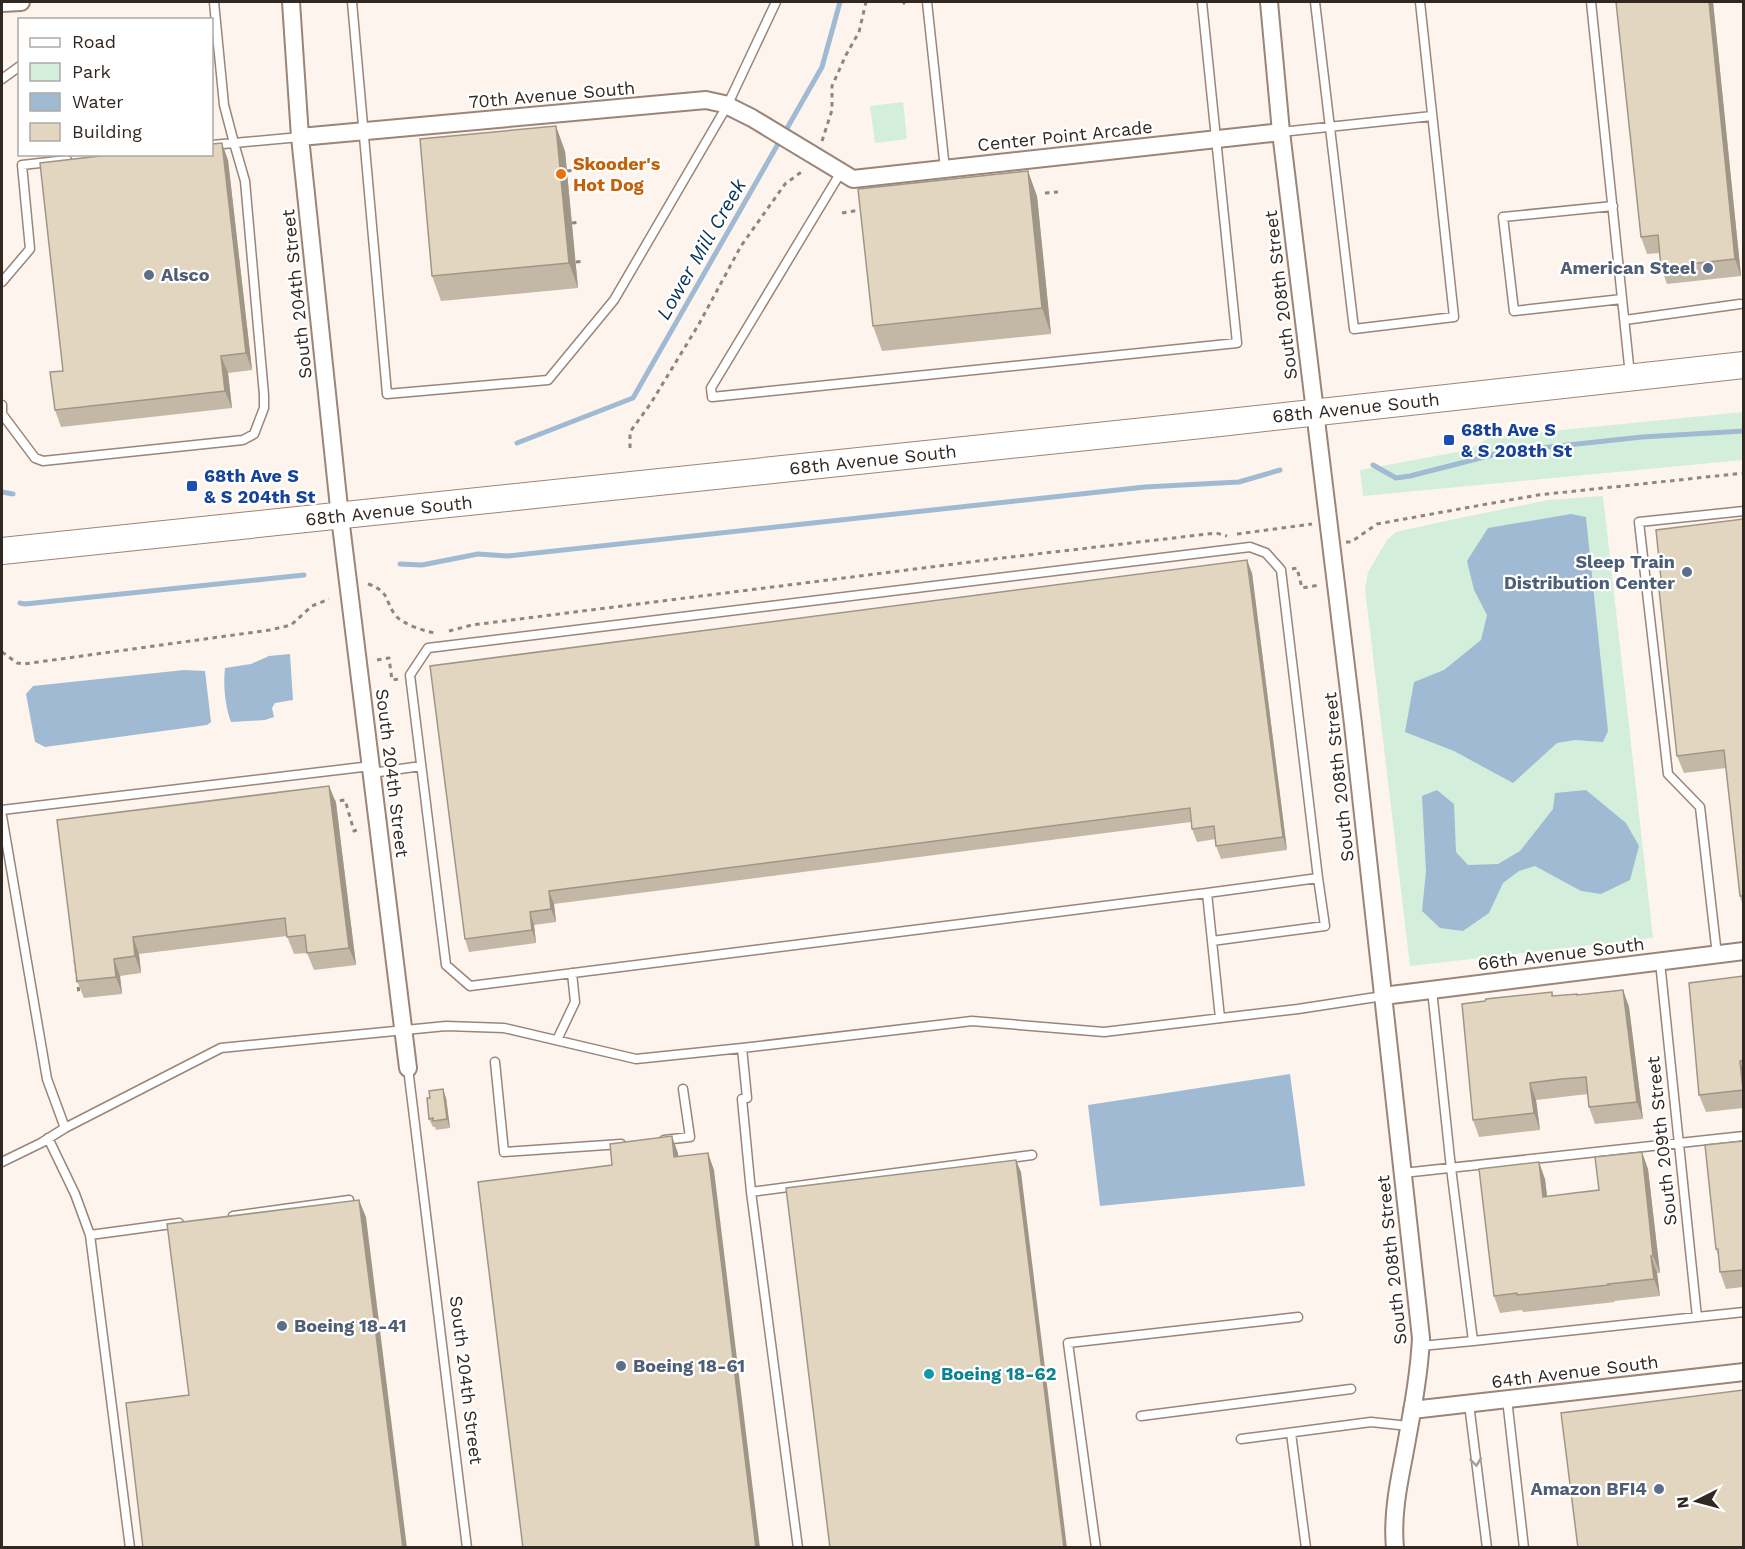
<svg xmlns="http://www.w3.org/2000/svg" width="1745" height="1549" font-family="'Work Sans',sans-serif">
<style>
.green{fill:#d3efdb}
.water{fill:#a0bad3}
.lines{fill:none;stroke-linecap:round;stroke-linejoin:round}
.stream{stroke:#a0bad3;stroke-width:5}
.lane-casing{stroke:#9a8577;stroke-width:11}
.street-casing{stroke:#9a8577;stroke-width:20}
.primary-casing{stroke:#9a8577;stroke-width:28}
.path{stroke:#8f8680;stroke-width:3;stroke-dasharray:4.5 4.5;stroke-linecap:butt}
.lane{stroke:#fff;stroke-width:8}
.street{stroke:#fff;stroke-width:16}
.primary{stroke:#fff;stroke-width:26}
.wall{fill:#c3b8a5}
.shaded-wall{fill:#9f9686}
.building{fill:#e3d6c0;stroke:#9f9686;stroke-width:1.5}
.oneway{stroke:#a29e9c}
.food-dot{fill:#e8710a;stroke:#fff;stroke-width:2}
.service-dot{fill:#5c6f8a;stroke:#fff;stroke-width:2}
.transit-dot{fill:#1a4fb4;stroke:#fff;stroke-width:2}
.culture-dot{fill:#0f9aa8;stroke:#fff;stroke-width:2}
.labels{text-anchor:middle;stroke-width:4.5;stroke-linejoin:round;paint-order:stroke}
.street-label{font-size:18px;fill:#312822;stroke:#fff}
.food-label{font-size:18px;font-weight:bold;fill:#c56008;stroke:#fff;text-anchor:start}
.service-label{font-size:18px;font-weight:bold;fill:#4e5e75;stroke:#fff;text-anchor:end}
.transit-label{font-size:18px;font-weight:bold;fill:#164399;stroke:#fff;text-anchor:start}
.culture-label{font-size:18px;font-weight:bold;fill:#0d838f;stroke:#fff;text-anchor:start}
.water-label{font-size:20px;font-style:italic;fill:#0a3557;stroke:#fff}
</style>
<rect width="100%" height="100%" fill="#fef4ee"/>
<!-- green -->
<path class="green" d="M903,102L907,139L875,143L870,106Z
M1743,412V460L1363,496L1360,470L1468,450L1491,437Z
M1603,496L1653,938L1410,966L1365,589L1368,572L1387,540L1396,532L1450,520L1548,500Z"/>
<!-- water -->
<path class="water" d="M1571,514L1586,517L1608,731L1603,742L1575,740L1557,743L1513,783L1454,751L1405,732L1414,682L1444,670L1481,640L1487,615L1474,590L1467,561L1488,528Z
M290,654L293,700L275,703L272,708L274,717L265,720L231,722C225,706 223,684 225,668L251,664L269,656Z
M184,670L205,671L211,722L207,725L45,747L35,742L26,694L33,686Z
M1437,790L1454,804L1456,852L1468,865L1498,864L1520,851L1553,809L1555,793L1586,790L1626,823L1639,846L1630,880L1601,894L1581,891L1535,866L1519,871L1503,883L1489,913L1463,931L1440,928L1422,911L1426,871L1422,796Z
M1290,1074L1305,1186L1100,1206L1088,1105Z"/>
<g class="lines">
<!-- stream -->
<path class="stream" d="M517,443L633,398L822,67L840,2
M1373,465L1396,478L1410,476L1504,452L1642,437L1744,431
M2,492L13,494
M400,564L422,565L478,554L507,556L1145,487L1239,482L1280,470
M20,603L25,604L304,575"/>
<defs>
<path id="lane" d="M352,2L387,394L548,380L614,300L727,106L776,2
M927,2L945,169
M1315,2L1354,329L1454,317L1420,2
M1591,2L1630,375
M2,79L20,66
M1281,132L1432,116
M212,145L234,143L224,105L214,2
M841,172L711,388L712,397L1237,343L1202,2
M1613,206L1503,217L1514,311L1622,299
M2,282L30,249L22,165L67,160
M1625,320L1740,304
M2,405V414L35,458L43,461L243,440L254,434L264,408V395L245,181L234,143L300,137
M372,773L421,766
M2,810L371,766
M2,816L47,1079L65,1128
M1207,893L470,986L446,965L410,675L428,648L1250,547L1266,553L1281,570L1318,878L1207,893L1220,1018
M1212,941L1325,926L1318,878
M1717,955L1700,807L1668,774L1639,522L1744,511
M1660,962L1697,1317
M1432,990L1451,1168L1473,1341L1744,1312
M557,1040L575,1002L572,973
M742,1048L747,1098
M495,1062L504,1152L621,1144
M408,1068L467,1548
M742,1099L751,1192L798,1548
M48,1138L75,1194L90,1235L130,1548
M664,1140L690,1137L683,1089
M2,1162L41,1143L65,1128L221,1048L446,1026L504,1028L636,1059L742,1048L972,1021L1104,1032L1298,1009L1383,996
M1403,1173L1744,1136
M751,1192L1032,1155
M233,1216L349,1200
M90,1235L179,1223
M1421,1346L1473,1341
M1507,1399L1524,1548
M1469,1404L1487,1548
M1141,1416L1351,1389
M1291,1433L1306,1548
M1241,1439L1371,1422L1409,1426
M1096,1548L1068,1343L1298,1317"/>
<path id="street" d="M291,2L300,137L340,517L408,1068
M1269,2L1281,132L1353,724L1421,1338C1419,1378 1411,1417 1404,1456C1398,1486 1392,1517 1395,1548
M2,3L21,2
M300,137L706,100L724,104L752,118L853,179L1281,132
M1383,996L1744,951
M1412,1410L1744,1372"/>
<path id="primary" d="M2,551L1211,424L1744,365"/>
</defs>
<!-- lane casing -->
<use href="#lane" class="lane-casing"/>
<!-- street casing -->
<use href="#street" class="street-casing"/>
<!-- primary casing -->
<use href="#primary" class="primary-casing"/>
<!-- path -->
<path class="path" d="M903,2L905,4
M822,141L832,110V86L846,55L859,32L866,2
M567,171L576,170
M1045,193L1058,192
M842,213L859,210
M572,223L581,222
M576,262L584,261
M630,448V432L651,403L699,324L741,246L785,184L804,170
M1237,534L1312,524
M1346,542H1351L1377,524L1465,508L1538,495L1744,473
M1292,569L1297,568L1302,588L1320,585
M368,584C391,592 384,601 396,616C403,624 426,632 436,633
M449,631L472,625L994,559L1216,533L1227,536
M2,652L17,663L24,664L270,630L291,625L312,606L329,599
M377,660L389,658L392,680L399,679
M331,802L345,800L354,831L361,828
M75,960L79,994"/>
<!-- lane -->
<use href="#lane" class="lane"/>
<!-- street -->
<use href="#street" class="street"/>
<!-- primary -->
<use href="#primary" class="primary"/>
</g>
<!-- wall -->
<path class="wall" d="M1616,2H1713L1741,276L1667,284L1661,267L1660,253L1647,254L1641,237Z
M565,151L578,288L441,301L432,276Z
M228,160L252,370L228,373L232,408L61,427L55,410L63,371Z
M1037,196L1051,334L882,351L873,326Z
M1743,519V906L1740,896L1726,768L1684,773L1677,756L1661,579Z
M1252,573L1287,850L1221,859L1216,846V839L1197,842L1192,829L1191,822L554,904L556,922L534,925L536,943L469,952L465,939L430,666Z
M329,786L336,803L356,965L314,970L307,953L294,954L287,936L139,954L141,973L120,976L122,994L84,998L77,981L57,820Z
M1743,976V1108L1706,1112L1699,1095Z
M1623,990L1629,1007L1643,1119L1595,1124L1589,1107L1588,1094L1536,1100L1540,1130L1479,1137L1473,1120L1552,992L1553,996L1577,995Z
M446,1098L450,1128L436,1130L435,1127H433L429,1119Z
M1743,1141V1287L1726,1289L1720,1272L1719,1257L1716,1249Z
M1648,1169L1660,1273H1657L1660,1296L1614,1301L1615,1302L1523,1312L1522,1310L1500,1313L1494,1296L1545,1179L1547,1196L1599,1190Z"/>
<!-- shaded-wall -->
<path class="shaded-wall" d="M1709,2H1713L1741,276L1735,259Z
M556,126L565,151L578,288L569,263Z
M222,143L228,160L252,370L246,353Z
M1028,171L1037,196L1051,334L1042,308Z
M221,356L228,373L232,408L225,391Z
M1247,560L1252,573L1287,850L1283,837Z
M329,786L336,803L356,965L349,948Z
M549,891L554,904L556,922L551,909Z
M530,912L534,925L536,943L532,930Z
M133,937L139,954L141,973L135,956Z
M114,959L120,976L122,994L116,977Z
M1623,990L1629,1007L1643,1119L1637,1102Z
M1740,1061L1743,1070V1091V1090Z
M1530,1083L1536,1100L1540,1130L1534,1113Z
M443,1089L446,1098L450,1128L447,1119Z
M672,1136L678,1153L680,1174L674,1157Z
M1642,1152L1648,1169L1660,1273L1653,1256Z
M708,1153L714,1170L760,1548H756Z
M1016,1160L1021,1172L1067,1548H1064Z
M1539,1162L1545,1179L1549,1214L1543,1197Z
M359,1200L366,1217L407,1548H403Z
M1651,1256L1657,1273L1660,1296L1654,1279Z"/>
<!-- building -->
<path class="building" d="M1616,2H1709L1735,259L1661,267L1658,235L1641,237Z
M556,126L569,263L432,276L420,139Z
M222,143L246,353L221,356L225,391L55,410L50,372L63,371L40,163L117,154H212V144Z
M1028,171L1042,308L873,326L858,189Z
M1743,519V896H1740L1724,750L1677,756L1658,580L1661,579L1656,530Z
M1247,560L1283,837L1216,846L1214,826L1192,829L1190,808L549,891L551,909L530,912L532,930L465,939L430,666Z
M329,786L349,948L307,953L305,935L287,937L285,918L133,937L135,956L114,959L116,977L77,981L57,820Z
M1743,976V1060L1740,1061L1743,1090L1699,1095L1689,983Z
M1623,990L1637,1102L1589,1107L1586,1077L1561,1079L1530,1083L1534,1113L1473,1120L1462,1004L1485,1001L1486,999L1552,992V996L1577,994V995Z
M443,1089L447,1119L433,1121V1118L429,1119L427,1098H430L429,1091Z
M672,1136L674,1157L708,1153L756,1548H523L478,1182L612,1165L610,1144Z
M1743,1141V1270L1720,1272L1718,1249H1716L1705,1145Z
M1642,1152L1653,1256H1651L1654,1279L1608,1284L1609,1285L1517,1295V1293L1494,1296L1479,1169L1539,1162L1543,1197L1574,1193L1599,1190L1595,1157Z
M1016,1160L1064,1548H830L786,1188Z
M359,1200L403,1548H143L126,1403L189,1395L167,1224Z
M1743,1390V1548H1578L1561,1413Z"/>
<!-- one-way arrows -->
<defs><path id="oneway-chevron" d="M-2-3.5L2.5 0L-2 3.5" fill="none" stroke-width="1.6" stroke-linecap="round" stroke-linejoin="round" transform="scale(1.5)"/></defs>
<use class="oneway" href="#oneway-chevron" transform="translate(1476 1462) rotate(83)"/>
<!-- markers -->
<circle class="food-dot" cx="561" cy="174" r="6"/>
<g class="service-dot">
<circle cx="1708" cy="268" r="6"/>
<circle cx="149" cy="275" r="6"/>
<circle cx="1687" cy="572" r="6"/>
<circle cx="282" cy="1326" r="6"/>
<circle cx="621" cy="1366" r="6"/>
<circle cx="1659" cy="1489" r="6"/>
</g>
<g class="transit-dot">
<rect x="1443" y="434" width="12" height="12" rx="3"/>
<rect x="186" y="480" width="12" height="12" rx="3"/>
</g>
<circle class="culture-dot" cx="929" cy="1374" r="6"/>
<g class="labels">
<!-- street labels -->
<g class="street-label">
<text transform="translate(552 95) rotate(-5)" y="6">70th Avenue South</text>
<text transform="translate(1065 136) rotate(-6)" y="6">Center Point Arcade</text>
<text transform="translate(297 294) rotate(-96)" y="6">South 204th Street</text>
<text transform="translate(1281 295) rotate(-97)" y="6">South 208th Street</text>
<text transform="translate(1356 408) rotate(-6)" y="6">68th Avenue South</text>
<text transform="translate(873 460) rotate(-6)" y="6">68th Avenue South</text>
<text transform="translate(389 511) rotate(-6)" y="6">68th Avenue South</text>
<text transform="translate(392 773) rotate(83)" y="6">South 204th Street</text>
<text transform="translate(1339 777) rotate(-96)" y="6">South 208th Street</text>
<text transform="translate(1561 954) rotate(-7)" y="6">66th Avenue South</text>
<text transform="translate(1662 1141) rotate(-96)" y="6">South 209th Street</text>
<text transform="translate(1392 1260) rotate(-96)" y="6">South 208th Street</text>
<text transform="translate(1575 1372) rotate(-7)" y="6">64th Avenue South</text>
<text transform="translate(466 1380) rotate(83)" y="6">South 204th Street</text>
</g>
<!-- food labels -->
<g class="food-label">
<text x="573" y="170">Skooder's<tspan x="573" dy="21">Hot Dog</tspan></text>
</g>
<!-- service labels -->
<g class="service-label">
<text x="1696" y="274">American Steel</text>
<text x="161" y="281" text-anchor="start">Alsco</text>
<text x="1675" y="568">Sleep Train<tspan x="1675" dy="21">Distribution Center</tspan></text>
<text x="294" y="1332" text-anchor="start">Boeing 18-41</text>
<text x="633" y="1372" text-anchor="start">Boeing 18-61</text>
<text x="1647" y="1495">Amazon BFI4</text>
</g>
<!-- transit labels -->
<g class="transit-label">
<text x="1461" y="436">68th Ave S<tspan x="1461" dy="21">&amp; S 208th St</tspan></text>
<text x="204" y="482">68th Ave S<tspan x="204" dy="21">&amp; S 204th St</tspan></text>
</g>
<!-- culture labels -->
<g class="culture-label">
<text x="941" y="1380">Boeing 18-62</text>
</g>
<!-- water labels -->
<g class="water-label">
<text transform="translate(701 249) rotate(-60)" y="7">Lower Mill Creek</text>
</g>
</g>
<!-- border -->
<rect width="1745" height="1549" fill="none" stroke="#312822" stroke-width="6"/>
<!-- legend -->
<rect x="18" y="18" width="195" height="138" fill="#ffffff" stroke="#ada9a7" stroke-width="1.5"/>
<rect x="30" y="38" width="30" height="9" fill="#ffffff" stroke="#ada9a7" stroke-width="1.5"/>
<text x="72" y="48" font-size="18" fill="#312822">Road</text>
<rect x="30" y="63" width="30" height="18" fill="#d3efdb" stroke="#ada9a7" stroke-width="1.5"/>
<text x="72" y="78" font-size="18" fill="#312822">Park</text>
<rect x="30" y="93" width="30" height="18" fill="#a0bad3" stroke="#ada9a7" stroke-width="1.5"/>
<text x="72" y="108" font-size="18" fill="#312822">Water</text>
<rect x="30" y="123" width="30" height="18" fill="#e3d6c0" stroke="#ada9a7" stroke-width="1.5"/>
<text x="72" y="138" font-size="18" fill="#312822">Building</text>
<!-- north arrow -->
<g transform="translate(1697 1501) rotate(264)" stroke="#ffffff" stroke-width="4.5" paint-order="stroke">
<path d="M0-4.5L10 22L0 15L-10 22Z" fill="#312822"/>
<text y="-9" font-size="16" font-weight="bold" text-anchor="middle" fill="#312822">N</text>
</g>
</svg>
